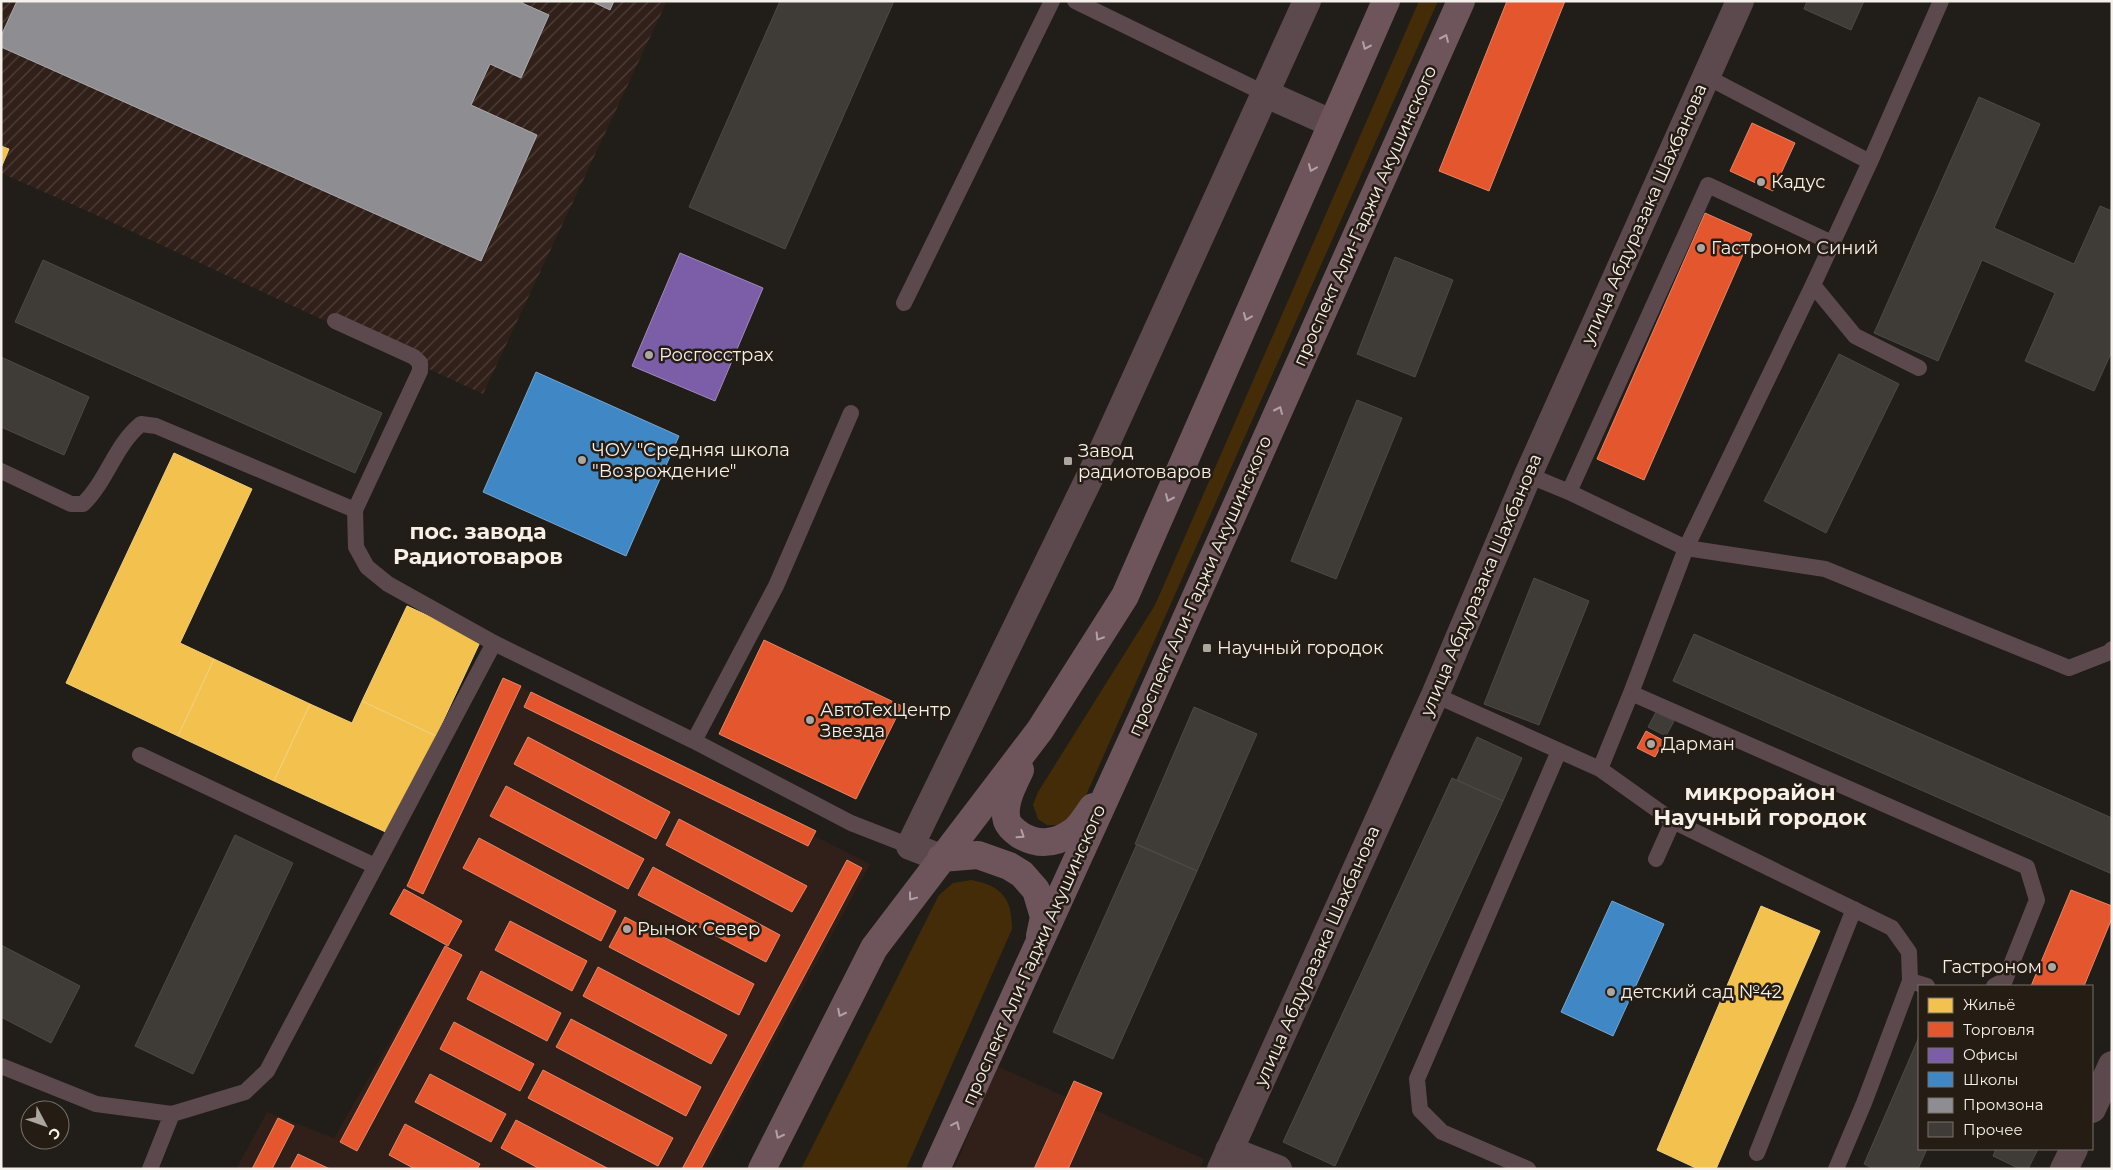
<svg xmlns="http://www.w3.org/2000/svg" width="2113" height="1170" font-family="Montserrat,sans-serif">
<style>
.commercial{fill:#302019}
.industrial{fill:url(#industrial-furrows)}
.green{fill:#442c09}
.homes{fill:#f2c14e;stroke:#f3cf7d}
.shops{fill:#e4572e;stroke:#e98566}
.offices{fill:#7b5ea7;stroke:#a08abb}
.schools{fill:#3f88c5;stroke:#76a7d0}
.industry{fill:#8d8d92;stroke:#acabac}
.building{fill:#3f3c38;stroke:#4d4945}
.lines{fill:none;stroke-linecap:round;stroke-linejoin:round}
.lane{stroke:#5b494e;stroke-width:16}
.street{stroke:#5b494e;stroke-width:28}
.highway{stroke:#6e555b;stroke-width:28}
.oneway{stroke:#b2a2a2}
.poi-dot{fill:#aba6a0;stroke:#251d14;stroke-width:2}
.labels{text-anchor:middle;stroke-width:5;stroke-linejoin:round;paint-order:stroke}
.poi-label{font-size:18px;fill:#f6f0ea;stroke:#251d14;text-anchor:start}
.street-label{font-size:18px;fill:#f6f0ea;stroke:#251d14}
.district-label{font-size:22px;font-weight:bold;fill:#f6f0ea;stroke:#251d14}
</style>
<defs>
<pattern id="industrial-furrows" width="10" height="10" patternUnits="userSpaceOnUse" patternTransform="scale(1.25)"><rect width="10" height="10" fill="#302019"/><path d="M-1 1l2-2M0 10L10 0M9 11l2-2" fill="none" stroke="#4f413b"/></pattern>
</defs>
<rect width="100%" height="100%" fill="#211d18"/>
<!-- commercial -->
<path class="commercial" d="M503,678L870,864L705,1169H236L267,1112L334,1138L446,945L392,914Z
M997,1066L1204,1159L1199,1169H954Z"/>
<!-- industrial -->
<path class="industrial" d="M1,1H667L483,394L105,219L1,173Z"/>
<!-- green -->
<path class="green" d="M1419,1H1438L1083,802L1067,822L1056,825H1047L1038,819L1033,805L1038,792L1155,605Z
M971,880C1002,886 1012,898 1012,929L906,1169H801L939,895L953,883Z"/>
<!-- homes -->
<path class="homes" d="M1,146L9,149L1,168Z
M174,453L252,489L180,643L214,659L178,736L66,683Z
M407,606L481,640L436,736L362,701Z
M214,659L310,704L274,781L178,736Z
M362,701L436,736L390,834L274,781L310,704L352,723Z
M1761,906L1820,931L1716,1169H1698L1657,1150Z"/>
<!-- shops -->
<path class="shops" d="M1507,1H1565L1489,191L1439,171Z
M1752,123L1795,143L1773,191L1730,171Z
M1705,213L1752,234L1644,480L1597,459Z
M764,640L902,706L856,799L719,734Z
M503,678L521,686L423,894L407,886Z
M531,692L816,831L808,846L524,707Z
M1646,731L1664,741L1655,757L1637,748Z
M528,737L670,812L656,839L514,764Z
M506,786L644,859L628,889L490,816Z
M679,819L807,886L792,912L666,845Z
M479,838L616,911L601,941L463,868Z
M847,860L862,868L701,1169H682Z
M653,867L780,935L766,962L638,895Z
M404,889L462,921L448,946L390,914Z
M2071,890L2112,906V918L2084,986H2031Z
M625,917L754,984L739,1015L609,947Z
M510,921L587,961L572,991L495,950Z
M445,946L462,955L357,1151L340,1142Z
M598,967L727,1035L711,1064L583,996Z
M481,971L561,1013L547,1041L467,999Z
M571,1019L701,1087L686,1116L556,1047Z
M454,1022L534,1064L520,1091L440,1049Z
M543,1070L673,1138L658,1166L528,1098Z
M430,1074L506,1114L491,1142L415,1102Z
M1074,1081L1102,1093L1068,1169H1034Z
M278,1118L294,1126L272,1169H252Z
M516,1120L609,1169H540L501,1148Z
M405,1124L480,1164L477,1169H415L389,1155Z
M298,1154L330,1169H290Z"/>
<!-- offices -->
<path class="offices" d="M680,253L763,288L715,401L632,366Z"/>
<!-- schools -->
<path class="schools" d="M536,372L679,436L626,556L483,492Z
M1612,901L1664,924L1613,1036L1561,1012Z"/>
<!-- industry -->
<path class="industry" d="M17,1H523L522,3L549,15L521,78L490,64L471,105L537,135L481,261L1,47V36Z
M591,1H614L610,10Z"/>
<!-- building -->
<path class="building" d="M780,1H894L785,249L689,207Z
M1807,1H1864L1851,30L1804,9Z
M1979,97L2040,124L1994,228L2074,264L2100,206L2112,211V351L2094,391L2025,361L2055,293L1982,260L1938,361L1874,333Z
M1395,257L1453,280L1415,377L1357,354Z
M43,260L382,413L355,473L15,322Z
M1839,354L1899,384L1826,533L1764,501Z
M1,357L89,397L64,455L1,427Z
M1357,400L1402,418L1336,579L1291,561Z
M1534,578L1589,601L1539,725L1484,704Z
M1694,634L2112,818V874L1673,681Z
M1194,707L1257,734L1197,871L1135,844Z
M1656,712L1674,721L1666,736L1648,727Z
M1477,737L1522,758L1503,801L1457,780Z
M1452,778L1503,801L1335,1166L1283,1142Z
M235,835L293,863L193,1074L135,1046Z
M1137,844L1197,871L1113,1059L1053,1032Z
M1,945L80,986L51,1043L1,1017Z
M1919,1037V1149H1927L1918,1169H1874L1864,1164Z
M1996,1149H2038L2028,1169H2020L1993,1156Z"/>
<g class="lines">
<!-- lane -->
<path class="lane" d="M1075,1L1266,94
M1705,76L1870,162L1941,1
M1832,243L1708,185L1569,492L1686,548L1813,285L1870,162
M1813,285L1855,336L1919,368
M904,303L1052,1
M335,321L414,357L420,363V371L355,510
M1,471L71,504H83C107,481 115,445 141,424L156,426L355,510L356,547L367,567L388,584L494,643L694,741L851,823L910,846
M1528,475L1569,492
M1631,693L2027,867L2037,900L2005,980L1994,986
M1435,695L1600,769L1673,821L1892,928L1909,952L1910,981L1864,1103L1836,1169
M694,741L776,586L851,413
M140,755L375,866
M1600,769L1631,693L1686,548L1825,569L2069,668L2110,652L2112,649
M1656,859L1673,821
M1910,981L1927,986
M1,1066L96,1104L172,1114L245,1092L267,1071L494,643
M1757,1153L1854,909
M150,1169L172,1114
M1528,1169L1442,1132L1420,1110L1417,1079L1559,751"/>
<!-- street -->
<path class="street" d="M1266,94L1331,123
M941,858L910,846L1103,450L1307,1
M2092,1109L2112,1065
M1229,1150L1278,1169
M1221,1169L1435,695L1528,475L1740,1
M2064,1169L2074,1149"/>
<!-- highway -->
<path class="highway" d="M1020,770C1013,785 1002,804 1007,821C1009,827 1016,832 1020,835C1039,846 1056,844 1074,831C1081,826 1087,815 1093,807
M941,858L978,855L1009,866L1022,874L1036,890L1044,917L1040,936
M762,1169L874,948L1040,730L1125,596L1386,1
M936,1169L1145,711L1461,1"/>
</g>
<!-- one-way arrows -->
<defs><path id="oneway-chevron" d="M-2-3.5L2.5 0L-2 3.5" fill="none" stroke-width="1.6" stroke-linecap="round" stroke-linejoin="round" transform="scale(1.25)"/></defs>
<g class="oneway">
<use href="#oneway-chevron" transform="translate(1445 38) rotate(-66)"/>
<use href="#oneway-chevron" transform="translate(1366 46) rotate(114)"/>
<use href="#oneway-chevron" transform="translate(1312 168) rotate(113)"/>
<use href="#oneway-chevron" transform="translate(1247 317) rotate(113)"/>
<use href="#oneway-chevron" transform="translate(1279 410) rotate(-66)"/>
<use href="#oneway-chevron" transform="translate(1169 498) rotate(114)"/>
<use href="#oneway-chevron" transform="translate(1099 637) rotate(122)"/>
<use href="#oneway-chevron" transform="translate(1021 835) rotate(34)"/>
<use href="#oneway-chevron" transform="translate(912 897) rotate(127)"/>
<use href="#oneway-chevron" transform="translate(841 1013) rotate(117)"/>
<use href="#oneway-chevron" transform="translate(956 1125) rotate(-65)"/>
<use href="#oneway-chevron" transform="translate(779 1135) rotate(117)"/>
</g>
<!-- markers -->
<g class="poi-dot">
<circle cx="1761" cy="182" r="5"/>
<circle cx="1701" cy="248" r="5"/>
<circle cx="649" cy="355" r="5"/>
<circle cx="582" cy="460" r="5"/>
<rect x="1063" y="456" width="10" height="10" rx="2.5"/>
<rect x="1202" y="643" width="10" height="10" rx="2.5"/>
<circle cx="810" cy="720" r="5"/>
<circle cx="1651" cy="744" r="5"/>
<circle cx="627" cy="929" r="5"/>
<circle cx="2052" cy="967" r="5"/>
<circle cx="1611" cy="992" r="5"/>
</g>
<g class="labels">
<!-- poi labels -->
<g class="poi-label">
<text x="1771" y="188">Кадус</text>
<text x="1711" y="254">Гастроном Синий</text>
<text x="659" y="361">Росгосстрах</text>
<text x="592" y="456">ЧОУ "Средняя школа<tspan x="592" dy="21">"Возрождение"</tspan></text>
<text x="1078" y="457">Завод<tspan x="1078" dy="21">радиотоваров</tspan></text>
<text x="1217" y="654">Научный городок</text>
<text x="820" y="716">АвтоТехЦентр<tspan x="820" dy="21">Звезда</tspan></text>
<text x="1661" y="750">Дарман</text>
<text x="637" y="935">Рынок Север</text>
<text x="2042" y="973" text-anchor="end">Гастроном</text>
<text x="1621" y="998">детский сад №42</text>
</g>
<!-- street labels -->
<g class="street-label">
<text transform="translate(1644 214) rotate(-66)" y="6">улица Абдуразака Шахбанова</text>
<text transform="translate(1365 216) rotate(-66)" y="6">проспект Али-Гаджи Акушинского</text>
<text transform="translate(1481 585) rotate(-67)" y="6">улица Абдуразака Шахбанова</text>
<text transform="translate(1200 586) rotate(-66)" y="6">проспект Али-Гаджи Акушинского</text>
<text transform="translate(1034 955) rotate(-66)" y="6">проспект Али-Гаджи Акушинского</text>
<text transform="translate(1317 956) rotate(-66)" y="6">улица Абдуразака Шахбанова</text>
</g>
<!-- district labels -->
<g class="district-label">
<text x="478" y="539">пос. завода<tspan x="478" dy="25">Радиотоваров</tspan></text>
<text x="1760" y="800">микрорайон<tspan x="1760" dy="25">Научный городок</tspan></text>
</g>
</g>
<!-- border -->
<rect width="2113" height="1170" fill="none" stroke="#f6f0ea" stroke-width="5"/>
<!-- legend -->
<rect x="1918" y="985" width="175" height="165" fill="#251d14" stroke="#79716a"/>
<rect x="1928" y="998" width="25" height="15" fill="#f2c14e" stroke="#79716a"/>
<text x="1963" y="1010" font-size="15" fill="#f6f0ea">Жильё</text>
<rect x="1928" y="1022" width="25" height="15" fill="#e4572e" stroke="#79716a"/>
<text x="1963" y="1035" font-size="15" fill="#f6f0ea">Торговля</text>
<rect x="1928" y="1048" width="25" height="15" fill="#7b5ea7" stroke="#79716a"/>
<text x="1963" y="1060" font-size="15" fill="#f6f0ea">Офисы</text>
<rect x="1928" y="1072" width="25" height="15" fill="#3f88c5" stroke="#79716a"/>
<text x="1963" y="1085" font-size="15" fill="#f6f0ea">Школы</text>
<rect x="1928" y="1098" width="25" height="15" fill="#8d8d92" stroke="#79716a"/>
<text x="1963" y="1110" font-size="15" fill="#f6f0ea">Промзона</text>
<rect x="1928" y="1122" width="25" height="15" fill="#3f3c38" stroke="#79716a"/>
<text x="1963" y="1135" font-size="15" fill="#f6f0ea">Прочее</text>
<!-- north arrow -->
<g transform="translate(45 1125) rotate(131)"><circle r="24" fill="#251d14" stroke="#79716a"/>
<path d="M0-4L9 19L0 12L-9 19Z" fill="#aba6a0"/>
<text y="-8" font-size="14" font-weight="bold" text-anchor="middle" fill="#f6f0ea">С</text>
</g>
</svg>
